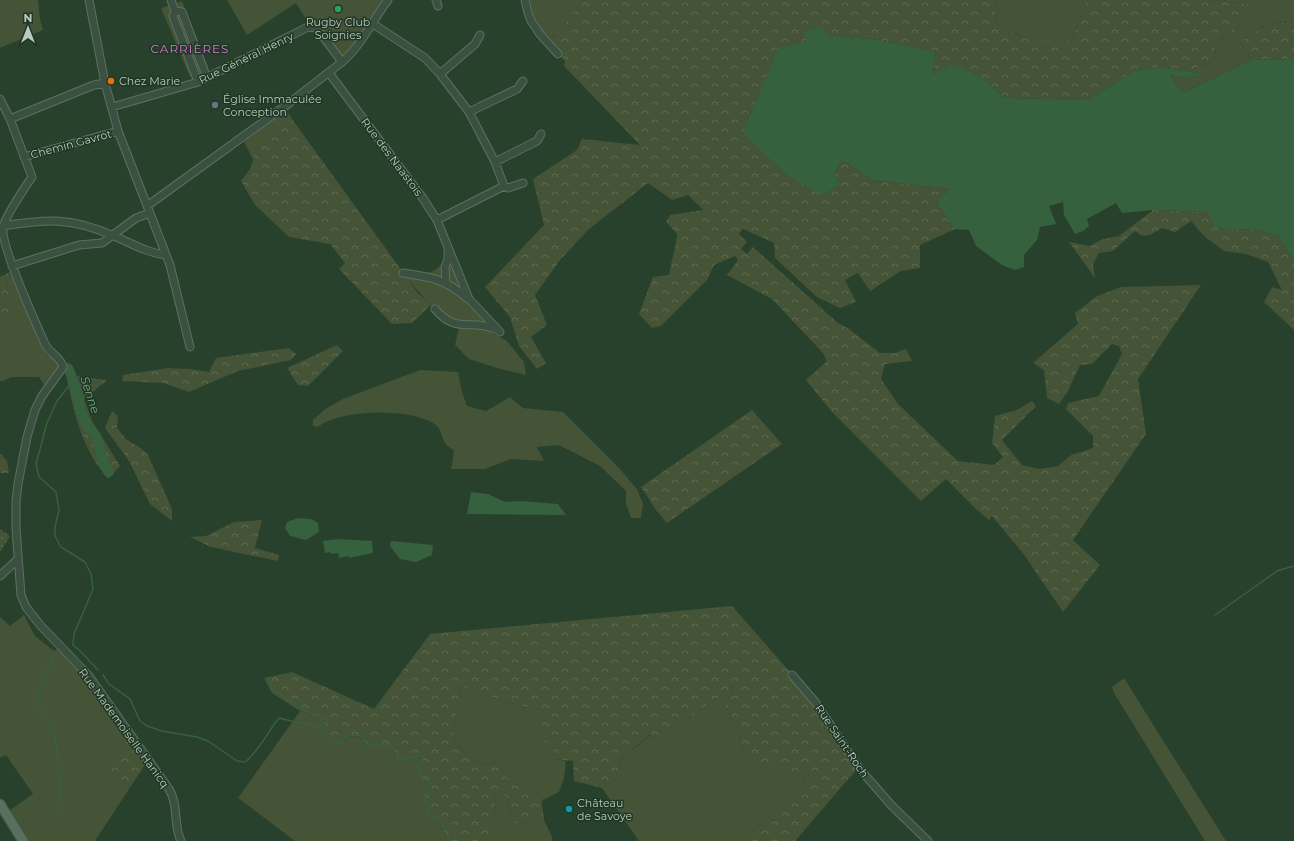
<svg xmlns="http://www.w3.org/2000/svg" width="1294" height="841" font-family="Montserrat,sans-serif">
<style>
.green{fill:#455337}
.forest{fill:url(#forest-crowns)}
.garden{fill:url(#garden-dots)}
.water{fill:#36613f}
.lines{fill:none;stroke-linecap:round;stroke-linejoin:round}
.stream{stroke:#36613f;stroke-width:1.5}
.river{stroke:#36613f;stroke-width:10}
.minor-casing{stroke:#5c7161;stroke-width:9}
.major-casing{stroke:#455a4a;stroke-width:11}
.minor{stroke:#3b5040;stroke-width:7}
.major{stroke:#59705e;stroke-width:9}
.leisure-dot{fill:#2e9e5b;stroke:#203625;stroke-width:1.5}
.food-dot{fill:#e8710a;stroke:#203625;stroke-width:1.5}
.worship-dot{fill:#6b7280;stroke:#203625;stroke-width:1.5}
.culture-dot{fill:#0f9aa8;stroke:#203625;stroke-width:1.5}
.labels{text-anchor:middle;stroke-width:3;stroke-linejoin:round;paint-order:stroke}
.poi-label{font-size:11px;fill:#b8cbbd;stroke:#203625;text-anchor:start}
.street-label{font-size:11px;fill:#b8cbbd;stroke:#203625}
.neighbourhood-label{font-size:12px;letter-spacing:1px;fill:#d77ad0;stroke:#203625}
.water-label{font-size:12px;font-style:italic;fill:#72a87e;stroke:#203625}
</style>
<defs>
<pattern id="forest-crowns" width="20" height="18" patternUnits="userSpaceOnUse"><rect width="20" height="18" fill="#455337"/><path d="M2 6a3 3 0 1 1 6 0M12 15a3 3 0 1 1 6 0" fill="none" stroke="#5e6a52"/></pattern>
<pattern id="garden-dots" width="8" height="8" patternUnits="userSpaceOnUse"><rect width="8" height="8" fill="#455337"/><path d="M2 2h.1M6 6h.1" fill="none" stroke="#5e6a52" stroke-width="1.8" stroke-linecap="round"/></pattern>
</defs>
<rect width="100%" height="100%" fill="#27412c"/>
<!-- green -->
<path class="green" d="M0,0H38L40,19L43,30L0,48Z
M227,0H388L342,62L311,27L296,3L247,35Z
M525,0H584L548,43L539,33Z
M996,0H1081L1086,4L1071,41H1031L997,24Z
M1211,0H1294V23L1269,22L1241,42L1251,60L1185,92L1179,88L1170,75L1188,78L1200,75L1188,71L1214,62L1215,42L1234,32L1255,5Z
M182,1L208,67L206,71L190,77L161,8Z
M286,110L292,119L284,121L257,148L255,157L253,159L244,142Z
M451,250L472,299L496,328L487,330L507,341L524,362L526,375L497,368L469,359L455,345L459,327L435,309L424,298L400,270C430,274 434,278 451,250Z
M10,273L46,354L58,362L60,367L46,388L39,377H12L3,381H0V326H3L10,300L6,285Z
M420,370L458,372L462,392L467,406L486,411L510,397L523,408L563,412L619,468L637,489L643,504L641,518H631L626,504V491L600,466L559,445L537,447L544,461L511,459L485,469H451L454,451C451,448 447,446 445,443C442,438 441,430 437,426C414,407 340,409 318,427L313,426V420L325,409L343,399Z
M24,615L35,636L54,651L60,647L84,671L148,760L95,841H23L6,813L33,794L6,755L0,758V617L10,626Z
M1124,678L1226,841H1205L1114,693L1112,687Z
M736,684L725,706L737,727L743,750L810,776L761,824L739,841H639L602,788L615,780L622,758L651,735L661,739Z
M461,685L499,700L544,711L555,744L553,759L566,761L564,779L559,792L542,801L541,795L510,782L497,762L483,764L465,754L453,737Z
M300,711L326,721L341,745C346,736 350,736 360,737L367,746H391L396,758L420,756L428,783L424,794L429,807L439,822L448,841H295L238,798Z
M496,793L506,796L515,824L544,820L552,837V841H489L495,812Z"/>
<!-- forest -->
<path class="forest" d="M584,0H996L997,24L1031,41H1071L1086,4L1081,0H1211L1255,5L1234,32L1215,42L1214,62L1188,71L1157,67L1134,71L1088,100L1004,98L986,80L932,75L936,52L872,39L831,36L809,42L834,176L842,160L872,180L952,189L936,202L955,229L920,245V268L901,271L870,291L858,273L845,280L856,302L840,308L817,297L775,258L774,243L743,229L739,234L747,242L741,249L747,254L753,247L838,323L849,329L880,353H895L906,349L912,361L885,364L881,379L898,404L958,461L994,465L1003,457L992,443L995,416L1017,410L1032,401L1036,406L1002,440L1022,465L1039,469L1058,466L1071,455L1093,448V436L1066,409L1068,403L1099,396L1122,354L1119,346L1112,344L1092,364L1080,365L1067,393L1059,404L1047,398L1044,370L1033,363L1078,324L1075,313L1097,296L1121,287L1201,285L1138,379L1146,434L1073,540L1100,565L1063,612L1025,556L992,516L989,520L977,510L946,479L921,501L832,412L806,380L827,361L823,353L772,299L727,275L738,260L735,256L714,265L707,280L661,326L652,328L639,314L653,277L669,275C671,261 676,248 677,234L666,222L670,215L703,210L688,195L672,200L648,183L589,229L560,260L535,295L547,325L531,337L546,363L537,369L519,346L510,317L485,287L544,225L533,179L577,150L582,139L640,145L564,66L565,61L548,43Z
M1269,22L1294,23V59L1251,60L1241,42Z
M292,119L402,271L418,293L431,305L412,323L392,324L339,269L345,263L330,244L289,237L255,205L241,181L250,169L257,148L273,129L284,121Z
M1153,210L1208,212L1235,230L1255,229L1279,236L1294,262V330L1264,302L1272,287L1282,290L1268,262L1246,254L1224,251L1203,235L1191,221L1175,232L1162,228L1150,235L1142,236L1135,231L1113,251L1099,253L1093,264L1095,278L1069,242L1089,246L1103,239L1119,236Z
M10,272L6,285L10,300L11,316L3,326H0V277Z
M337,345L343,351L308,386L298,385L287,368Z
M289,348L296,354L291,360L238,371L189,392L163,383L122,381L123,375L168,368L189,369L209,372L216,358Z
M77,376L107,380L84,399L92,421L120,466L108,479C82,448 75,417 67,379Z
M752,410L782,444L667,523L656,510L641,487Z
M112,411L118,416L117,428L126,439L142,449L148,455L172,509V521L150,504L129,461L105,428Z
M0,453L7,461L9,473H0Z
M262,520L255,548L279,555L278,561L211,547L190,537L206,536L234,522Z
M732,606L812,697L857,769L795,841H739L761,824L810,776L797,772L756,764L743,749L737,727L725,706L735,685L661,739L650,735L622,758L615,780L602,788L574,781L573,761L552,759L555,744L548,743L538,737L544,711L499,700L461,686L453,737L465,754L483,764L497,762L510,782L541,795L544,820L515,824L506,796L496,793L495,812L489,841H448L439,822L430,818L427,813L429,807L423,801L424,794L428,783L422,779L418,768L421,758L420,756L399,760L396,758L391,746H367L360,737C350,736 346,736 341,745H335L320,732L325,721L300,711L272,693L264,678L292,672L374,709L430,634Z
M131,736L148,760L131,786L126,788L111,781L107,774L109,768Z"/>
<!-- garden -->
<path class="garden" d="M0,529L10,536L0,552Z"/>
<!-- water -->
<path class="water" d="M820,27L831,36L872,39L936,52L932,75L953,64L986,80L1004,98L1088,100L1134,71L1157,67L1188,71L1201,75L1188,78L1170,75L1179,88L1185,92L1251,60L1294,59V262L1279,236L1255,229L1235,230L1215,227L1208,212L1153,210L1122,213L1116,203L1087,219L1089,226L1083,231L1075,234L1064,215L1063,202L1049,206L1056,224L1040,227L1037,240L1024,255V267L1015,270L1002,265L976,246L969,230L955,229L936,202L951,189L872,180L842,160L834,175L841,184L821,195L786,174L743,133L778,48L808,42L803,32Z
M471,492L488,494L505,502L522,501L558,504L566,515L467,514Z
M298,518L311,519L318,523L319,532L306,540L290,536L285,528L287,522Z
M337,539L372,541L373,553L349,558V556L339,558L338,553L331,554V552L325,553L323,541Z
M391,541L433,545L432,555L416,562L400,559L390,546Z"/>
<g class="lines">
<!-- stream -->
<path class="stream" d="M72,379L68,387L57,401L47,423L36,464L39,477L56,492L59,510L55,527V536L61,547L85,562L91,574L93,589L74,634L73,645L79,650L98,670
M1215,615L1277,571L1294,566
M53,656L37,698V702L55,736L61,793L57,814
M103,675L109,684L130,699L140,721L147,726L162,731L197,737L208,741L237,761L245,762C259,751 268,731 279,718L295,722L309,724L324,729
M268,678L271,681V687L274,691L310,713L328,720L322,732L336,743H340C345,734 351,735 360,735L368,745H392L397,757L400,760L420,755L423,758L419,768L423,778L430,783L425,794L424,801L431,806L428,812L431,817L440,820C443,827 449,836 449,841"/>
<!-- river -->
<path class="river" d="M68,368C76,384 78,403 84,420C87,427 94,431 97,438C102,451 99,459 109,472"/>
<defs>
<path id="minor" d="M89,0L105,83L118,131L170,265L190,347
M171,0L175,11
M436,0L438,6
M525,0C527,8 528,17 533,24C535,27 537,28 539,33L558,54
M373,24L425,58L440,74L469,112L495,162L504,186L437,220
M329,73L422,197L437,220L469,299L500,332
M440,74L475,44L480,35
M198,82L173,16L175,11L182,12L207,78
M0,99L10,119L32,177C24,189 6,215 3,227C0,244 36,324 45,344C49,353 61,357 63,367L42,396L35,410L27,437L18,484L16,501V529L21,595L26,607L41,626L89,676L169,789C179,805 173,825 181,841
M112,107L198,82L308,27L316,28L319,31L342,62
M469,112L517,89L523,81
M10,119L94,85L105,83
M24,157L118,131
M495,162L537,141L541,134
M504,186L508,188L523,183
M147,206L288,104L342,62C362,45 372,21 388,0
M3,226C48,219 71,217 114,236C131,243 147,253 166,255
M12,266L79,245L102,243L136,218L150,213
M403,273C431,277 445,279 467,298
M446,282L445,267L448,259V251
M435,309C457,335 470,318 495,329
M0,576L18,559
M792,675L816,703L858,767L892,806L928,841"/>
<path id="major" d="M0,804L23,841"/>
</defs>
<!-- minor casing -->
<use href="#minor" class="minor-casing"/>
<!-- major casing -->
<use href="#major" class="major-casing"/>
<!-- minor -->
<use href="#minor" class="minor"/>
<!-- major -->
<use href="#major" class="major"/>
</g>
<!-- markers -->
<circle class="leisure-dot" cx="338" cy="9" r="4"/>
<circle class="food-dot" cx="111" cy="81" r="4"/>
<circle class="worship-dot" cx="215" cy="105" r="4"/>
<circle class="culture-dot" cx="569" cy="809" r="4"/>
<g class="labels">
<!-- poi labels -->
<g class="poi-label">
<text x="338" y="26" text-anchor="middle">Rugby Club<tspan x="338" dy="13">Soignies</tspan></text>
<text x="119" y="85">Chez Marie</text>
<text x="223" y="103">Église Immaculée<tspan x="223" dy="13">Conception</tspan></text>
<text x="577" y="807">Château<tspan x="577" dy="13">de Savoye</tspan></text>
</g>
<!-- street labels -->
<g class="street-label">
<text transform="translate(246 58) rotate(-26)" y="4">Rue Général Henry</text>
<text transform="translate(71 144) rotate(-15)" y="4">Chemin Gavrot</text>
<text transform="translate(392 157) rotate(53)" y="4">Rue des Naastois</text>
<text transform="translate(124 728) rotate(54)" y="4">Rue Mademoiselle Hanicq</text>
<text transform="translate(842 741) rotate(56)" y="4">Rue Saint-Roch</text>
</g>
<!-- neighbourhood labels -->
<g class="neighbourhood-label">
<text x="190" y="53">CARRIÈRES</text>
</g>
<!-- water labels -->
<g class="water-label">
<text transform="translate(90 395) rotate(72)" y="4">Senne</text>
</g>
</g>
<!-- north arrow -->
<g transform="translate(28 28)" stroke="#203625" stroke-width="3" paint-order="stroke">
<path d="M0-3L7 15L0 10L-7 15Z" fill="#b8cbbd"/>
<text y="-6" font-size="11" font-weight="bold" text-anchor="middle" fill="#b8cbbd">N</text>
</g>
</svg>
